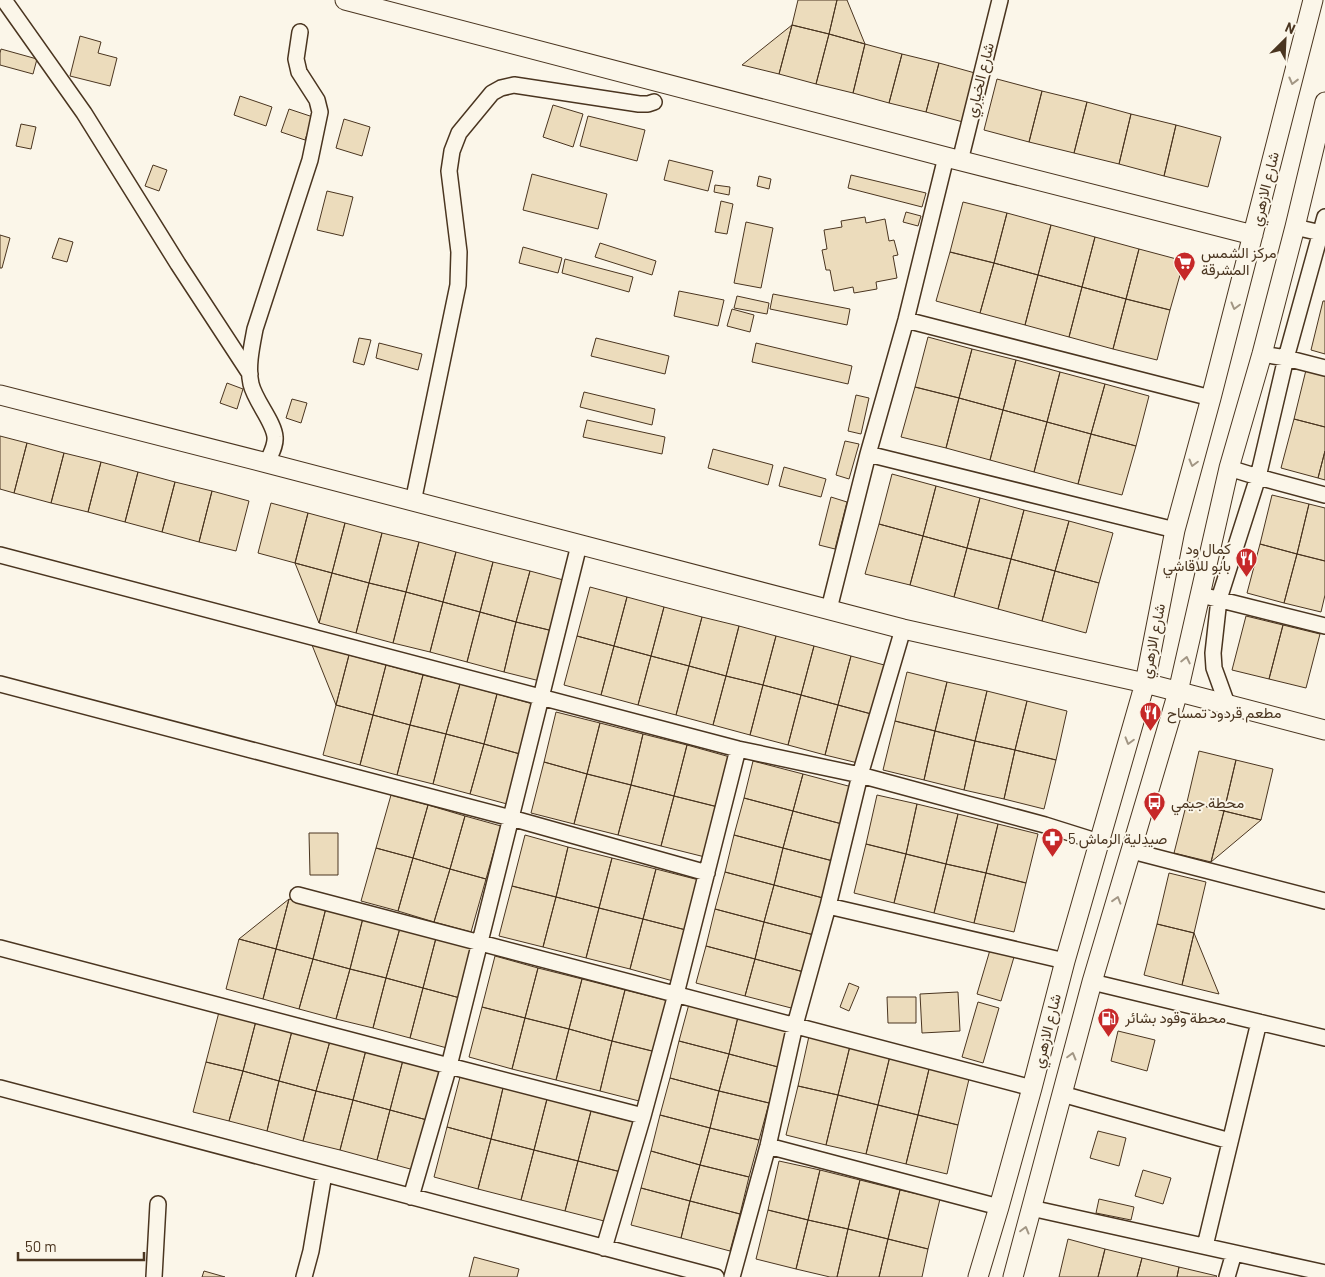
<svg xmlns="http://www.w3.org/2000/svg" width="1325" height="1277" font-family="Barlow,Vazirmatn,sans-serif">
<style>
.building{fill:#ecdcbc;stroke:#4a3520}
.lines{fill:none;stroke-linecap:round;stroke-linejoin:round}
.minor-casing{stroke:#4a3520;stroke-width:18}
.tertiary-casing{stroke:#4a3520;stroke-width:21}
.minor{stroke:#fbf6e9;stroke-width:15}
.tertiary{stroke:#fbf6e9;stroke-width:19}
.oneway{stroke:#a29684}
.labels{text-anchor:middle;stroke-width:4;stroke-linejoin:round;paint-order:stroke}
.street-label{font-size:15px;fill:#4a3520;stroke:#fbf6e9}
.poi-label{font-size:15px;fill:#4a3520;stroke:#fbf6e9;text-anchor:start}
</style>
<rect width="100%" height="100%" fill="#fbf6e9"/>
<!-- building -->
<path class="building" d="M798,0H837L829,34L792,25Z
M837,0H847L865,44L829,34Z
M792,25L829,34L816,84L779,74Z
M792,25L779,74L742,65Z
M829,34L865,44L853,93L816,84Z
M80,36L101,42L98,53L117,58L110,86L70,76Z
M865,44L902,54L889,103L853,93Z
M1,49L37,59L33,74L0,65V53Z
M902,54L939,63L926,112L889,103Z
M939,63L975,73L963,122L926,112Z
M997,79L1042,91L1029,142L984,130Z
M1042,91L1087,102L1074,153L1029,142Z
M240,96L272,107L266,126L234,115Z
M1087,102L1131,114L1119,164L1074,153Z
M553,105L583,114L573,147L543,137Z
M289,109L313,117L305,140L281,132Z
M1131,114L1176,125L1164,176L1119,164Z
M588,116L645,130L637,161L580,146Z
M344,119L370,127L362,156L336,148Z
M21,124L36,127L31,149L16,146Z
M1176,125L1221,137L1208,187L1164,176Z
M669,160L713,171L708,191L664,180Z
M153,165L167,170L159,191L145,186Z
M532,174L607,194L598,229L523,210Z
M851,175L926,193L922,207L848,188Z
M759,176L771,179L769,189L757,186Z
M715,185L730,187L729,195L714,192Z
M327,191L353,197L343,236L317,230Z
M721,201L733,204L727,234L715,232Z
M963,202L1007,213L994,263L950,252Z
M906,212L921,216L918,226L903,222Z
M1007,213L1051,225L1038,275L994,263Z
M865,217L866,223L885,219L889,241L894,240L898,255L893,256L897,278L876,282L877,289L854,293L853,287L834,291L830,270H826L822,250L827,249L824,230L842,227L841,221Z
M746,222L773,228L761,288L734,283Z
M1051,225L1095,237L1082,287L1038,275Z
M0,235L10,238L2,268H0Z
M1095,237L1139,249L1126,299L1082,287Z
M59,238L73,242L67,262L52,258Z
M600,243L656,261L652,275L595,257Z
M523,247L562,258L558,273L519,263Z
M1139,249L1184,261L1170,310L1126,299Z
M950,252L994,263L980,313L936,301Z
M565,259L633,277L629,292L562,273Z
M994,263L1038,275L1025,325L980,313Z
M1038,275L1082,287L1069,337L1025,325Z
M1082,287L1126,299L1113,349L1069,337Z
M679,291L724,300L718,326L674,316Z
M773,294L850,309L847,325L770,309Z
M737,296L769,303L767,314L734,308Z
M1126,299L1170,310L1157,360L1113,349Z
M1323,301H1325V354L1311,350Z
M732,309L754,315L750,332L727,326Z
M928,337L972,349L959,398L915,387Z
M359,338L371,340L364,365L353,362Z
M596,338L669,356L665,374L591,356Z
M379,343L422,354L418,370L376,358Z
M756,343L852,366L848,384L752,362Z
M972,349L1016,360L1003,410L959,398Z
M1016,360L1060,372L1047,422L1003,410Z
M1306,370L1325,375V427L1294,419Z
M1060,372L1105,384L1091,434L1047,422Z
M227,383L243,389L237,409L220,403Z
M1105,384L1149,396L1136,446L1091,434Z
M915,387L959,398L946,448L901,437Z
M584,392L655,409L652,425L580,407Z
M856,395L869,398L861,434L848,431Z
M959,398L1003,410L990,460L946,448Z
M292,399L307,403L301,423L286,418Z
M1003,410L1047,422L1034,472L990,460Z
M1294,419L1325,427V451L1318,478L1281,468Z
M587,420L665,437L662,454L583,437Z
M1047,422L1091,434L1078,484L1034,472Z
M1091,434L1136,446L1122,495L1078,484Z
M0,436L27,443L14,493L0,489Z
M845,441L859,444L849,479L836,475Z
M27,443L64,453L51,503L14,493Z
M713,449L773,465L768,485L708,468Z
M1325,451V480L1318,478Z
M64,453L101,462L88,512L51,503Z
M101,462L138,472L125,522L88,512Z
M784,467L826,479L821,497L779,486Z
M138,472L175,482L162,532L125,522Z
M892,474L936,486L923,536L879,524Z
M175,482L212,491L199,542L162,532Z
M936,486L980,498L967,548L923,536Z
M212,491L249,501L236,551L199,542Z
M1272,495L1309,504L1297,554L1260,544Z
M831,497L847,502L835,549L819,545Z
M980,498L1024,510L1011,559L967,548Z
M271,503L308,513L295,563L258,553Z
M1309,504L1325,508V561L1297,554Z
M1024,510L1069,521L1055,571L1011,559Z
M308,513L345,523L332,573L295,563Z
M1069,521L1113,533L1099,583L1055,571Z
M345,523L382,533L369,583L332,573Z
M879,524L923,536L910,585L865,574Z
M382,533L419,542L406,592L369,583Z
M923,536L967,548L954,597L910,585Z
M419,542L456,552L443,602L406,592Z
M1260,544L1297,554L1284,603L1247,593Z
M967,548L1011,559L998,609L954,597Z
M456,552L493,562L480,612L443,602Z
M1297,554L1325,561V595L1321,612L1284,603Z
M1011,559L1055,571L1042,621L998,609Z
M493,562L530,571L516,622L480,612Z
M295,563L332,573L319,623Z
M530,571L567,581L553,631L516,622Z
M1055,571L1099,583L1086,633L1042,621Z
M332,573L369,583L356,633L319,623Z
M369,583L406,592L393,643L356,633Z
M590,587L627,597L614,646L577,636Z
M406,592L443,602L430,652L393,643Z
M627,597L664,607L651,656L614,646Z
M443,602L480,612L467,662L430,652Z
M664,607L702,617L689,666L651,656Z
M480,612L516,622L504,672L467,662Z
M1246,616L1283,625L1269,679L1232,670Z
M702,617L739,626L726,676L689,666Z
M516,622L553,631L540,681L504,672Z
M1283,625L1320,634L1306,688L1269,679Z
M739,626L776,636L763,685L726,676Z
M577,636L614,646L601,695L564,685Z
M776,636L814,646L801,695L763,685Z
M312,645L349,655L336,705Z
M614,646L651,656L638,705L601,695Z
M814,646L851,656L838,705L801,695Z
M349,655L386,665L373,715L336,705Z
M651,656L689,666L676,715L638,705Z
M851,656L888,666L875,715L838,705Z
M386,665L423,675L410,725L373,715Z
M689,666L726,676L713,725L676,715Z
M907,672L947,682L935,731L895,721Z
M423,675L460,684L446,734L410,725Z
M726,676L763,685L750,735L713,725Z
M947,682L987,691L975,741L935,731Z
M460,684L497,694L484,744L446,734Z
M763,685L801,695L788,745L750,735Z
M987,691L1027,701L1015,750L975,741Z
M497,694L533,704L520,754L484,744Z
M801,695L838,705L825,755L788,745Z
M1027,701L1067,711L1056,760L1015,750Z
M336,705L373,715L360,765L323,755Z
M838,705L875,715L862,764L825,755Z
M556,712L600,723L587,774L544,762Z
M373,715L410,725L397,775L360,765Z
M895,721L935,731L924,780L883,770Z
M600,723L643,734L631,785L587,774Z
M410,725L446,734L433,784L397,775Z
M935,731L975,741L964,790L924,780Z
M446,734L484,744L470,794L433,784Z
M643,734L687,745L674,796L631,785Z
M975,741L1015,750L1004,799L964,790Z
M484,744L520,754L507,804L470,794Z
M687,745L730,757L718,807L674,796Z
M1015,750L1056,760L1044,809L1004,799Z
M1199,751L1236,760L1224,811L1187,802Z
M1236,760L1273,769L1261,820L1224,811Z
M753,761L803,774L793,811L744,798Z
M544,762L587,774L574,824L531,813Z
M587,774L631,785L618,835L574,824Z
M803,774L852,787L842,824L793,811Z
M631,785L674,796L661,846L618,835Z
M391,795L428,805L413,858L376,848Z
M877,795L917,804L906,854L866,844Z
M674,796L718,807L705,857L661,846Z
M744,798L793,811L783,848L734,835Z
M1187,802L1224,811L1211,862L1174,853Z
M917,804L958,814L946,864L906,854Z
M428,805L465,816L450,869L413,858Z
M793,811L842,824L833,861L783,848Z
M1224,811L1261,820L1211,862Z
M958,814L998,824L986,873L946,864Z
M465,816L501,826L486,879L450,869Z
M998,824L1038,834L1026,883L986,873Z
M309,833H338V875H310Z
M525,835L568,847L556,897L512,886Z
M734,835L783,848L774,885L725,872Z
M866,844L906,854L894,903L854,893Z
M568,847L612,858L599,908L556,897Z
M376,848L413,858L398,911L361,901Z
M783,848L833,861L823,898L774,885Z
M906,854L946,864L934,913L894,903Z
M413,858L450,869L434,922L398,911Z
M612,858L656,869L643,919L599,908Z
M946,864L986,873L974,923L934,913Z
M450,869L486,879L471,932L434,922Z
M656,869L699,880L686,930L643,919Z
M725,872L774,885L764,922L715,909Z
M986,873L1026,883L1014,932L974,923Z
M1169,873L1206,882L1194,933L1157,924Z
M774,885L823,898L814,935L764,922Z
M512,886L556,897L543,947L499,936Z
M556,897L599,908L586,958L543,947Z
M289,899L326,908L313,959L276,949Z
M289,899L276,949L239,939Z
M326,908L363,918L350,969L313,959Z
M599,908L643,919L630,969L586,958Z
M715,909L764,922L755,959L706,946Z
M363,918L400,928L386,978L350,969Z
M643,919L686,930L673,981L630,969Z
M764,922L814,935L804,972L755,959Z
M1157,924L1194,933L1182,985L1144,975Z
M400,928L436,938L423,988L386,978Z
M1194,933L1219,994L1182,985Z
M436,938L473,947L460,998L423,988Z
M239,939L276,949L263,999L226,989Z
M706,946L755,959L745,996L696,983Z
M276,949L313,959L299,1009L263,999Z
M990,950L1014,957L1001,1001L977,994Z
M495,956L538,968L525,1018L482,1007Z
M313,959L350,969L336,1019L299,1009Z
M755,959L804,972L795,1009L745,996Z
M538,968L582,979L569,1029L525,1018Z
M350,969L386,978L373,1028L336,1019Z
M386,978L423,988L410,1038L373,1028Z
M582,979L625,990L612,1041L569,1029Z
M849,983L859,987L849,1011L840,1007Z
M423,988L460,998L447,1048L410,1038Z
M625,990L669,1001L656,1052L612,1041Z
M958,992L960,1031L922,1033L920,994Z
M887,997H916V1023H888Z
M978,1002L999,1008L983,1063L962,1057Z
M689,1004L738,1017L729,1054L679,1041Z
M482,1007L525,1018L512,1069L469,1057Z
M219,1012L256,1021L243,1071L206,1062Z
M738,1017L788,1030L778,1067L729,1054Z
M525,1018L569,1029L556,1080L512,1069Z
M256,1021L292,1031L279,1081L243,1071Z
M569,1029L612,1041L600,1091L556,1080Z
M292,1031L330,1041L316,1091L279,1081Z
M1118,1031L1155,1040L1147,1071L1111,1061Z
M809,1036L850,1046L838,1095L798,1086Z
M330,1041L366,1050L353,1100L316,1091Z
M612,1041L656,1052L643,1102L600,1091Z
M679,1041L729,1054L719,1091L670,1078Z
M850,1046L890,1056L878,1105L838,1095Z
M366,1050L403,1060L390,1110L353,1100Z
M729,1054L778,1067L769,1103L719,1091Z
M890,1056L930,1065L918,1115L878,1105Z
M403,1060L440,1070L427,1120L390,1110Z
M206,1062L243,1071L229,1121L193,1112Z
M930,1065L970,1075L958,1125L918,1115Z
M243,1071L279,1081L267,1131L229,1121Z
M460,1077L503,1088L491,1139L447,1127Z
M670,1078L719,1091L710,1128L660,1115Z
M279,1081L316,1091L303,1141L267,1131Z
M798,1086L838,1095L826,1145L786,1135Z
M503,1088L547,1099L534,1150L491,1139Z
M316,1091L353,1100L340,1150L303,1141Z
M719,1091L769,1103L759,1140L710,1128Z
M838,1095L878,1105L866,1154L826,1145Z
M547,1099L591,1111L578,1161L534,1150Z
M353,1100L390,1110L377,1160L340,1150Z
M878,1105L918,1115L906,1164L866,1154Z
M390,1110L427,1120L414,1170L377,1160Z
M591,1111L634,1122L621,1172L578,1161Z
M660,1115L710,1128L700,1165L651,1151Z
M918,1115L958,1125L947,1174L906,1164Z
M447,1127L491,1139L478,1189L434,1177Z
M710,1128L759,1140L749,1177L700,1165Z
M1098,1131L1126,1138L1119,1166L1090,1158Z
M491,1139L534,1150L521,1200L478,1189Z
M534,1150L578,1161L565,1211L521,1200Z
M651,1151L700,1165L690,1201L641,1188Z
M578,1161L621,1172L608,1222L565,1211Z
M779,1161L820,1170L808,1220L768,1210Z
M700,1165L749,1177L740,1214L690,1201Z
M820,1170L860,1180L848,1229L808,1220Z
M1143,1170L1171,1178L1163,1204L1135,1196Z
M860,1180L900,1190L888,1239L848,1229Z
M641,1188L690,1201L681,1238L631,1225Z
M900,1190L940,1199L928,1249L888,1239Z
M1099,1199L1134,1207L1131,1220L1096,1213Z
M690,1201L740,1214L730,1251L681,1238Z
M768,1210L808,1220L796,1269L756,1259Z
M808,1220L848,1229L837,1277H830L796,1269Z
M848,1229L888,1239L879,1277H837Z
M888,1239L928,1249L922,1277H879Z
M1068,1239L1105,1249L1098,1277H1059Z
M1105,1249L1142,1258L1137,1277H1098Z
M474,1257L519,1269L517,1277H469Z
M1142,1258L1179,1267L1177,1277H1137Z
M1179,1267L1217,1276L1216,1277H1177Z
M204,1271L225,1277H202Z"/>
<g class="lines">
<defs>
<path id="minor" d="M4,0L84,113L178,264L250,374
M960,161L1000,0
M1295,227L1325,234
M906,320L1211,398
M1262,354L1286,358L1325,368
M868,454L1175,530
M267,463C270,455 276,446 275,437C274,422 255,401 251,384C247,367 252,345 255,329L310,160L320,112L317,100L299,72L296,59L300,32
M1229,468L1258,477L1325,495
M413,502L458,285L459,252L449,171L452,151L459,133L492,93L501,88L514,85L639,104H648L654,102
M0,555L738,749L860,775L1045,825L1099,842
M1209,597L1325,626
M829,609L868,454L906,320L946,157
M0,684L511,818L707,873
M1227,704L1214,668L1213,653L1219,599L1258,477L1286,358L1325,217
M1132,851L1325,901
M298,895L1032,1088
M828,906L1065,961
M0,948L449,1066L643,1116
M1092,982L1325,1038
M0,1088L716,1277
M1062,1094L1230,1141
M768,1146L999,1207
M411,1197L449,1066L579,545
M1031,1208L1325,1273
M1205,1246L1259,1022
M604,1248L643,1116L676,994L738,749
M154,1277L158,1204
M304,1277L311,1251L324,1174
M732,1277L768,1146L795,1025L828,906L860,775L903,629
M1227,1277L1234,1253"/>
<path id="tertiary" d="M345,0L946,157L1253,235
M0,395L267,463L903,629L1145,683L1325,730
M978,1277L999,1207L1032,1088L1065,961L1145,683L1175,530L1211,398L1313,0
M1013,1277L1092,982L1178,692L1229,468L1262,354L1295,227L1325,102"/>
</defs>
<!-- minor casing -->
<use href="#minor" class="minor-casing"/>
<!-- tertiary casing -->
<use href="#tertiary" class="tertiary-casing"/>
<!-- minor -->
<use href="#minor" class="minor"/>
<!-- tertiary -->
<use href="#tertiary" class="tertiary"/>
</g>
<!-- one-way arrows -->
<defs><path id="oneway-chevron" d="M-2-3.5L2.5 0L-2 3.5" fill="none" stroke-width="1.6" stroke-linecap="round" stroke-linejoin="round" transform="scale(1.25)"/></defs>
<g class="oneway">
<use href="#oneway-chevron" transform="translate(1293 81) rotate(104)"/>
<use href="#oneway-chevron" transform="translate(1235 306) rotate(105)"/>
<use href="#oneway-chevron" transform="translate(1193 463) rotate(105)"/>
<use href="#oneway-chevron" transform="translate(1186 660) rotate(-77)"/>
<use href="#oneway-chevron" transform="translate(1129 741) rotate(106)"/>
<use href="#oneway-chevron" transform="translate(1117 900) rotate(-73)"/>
<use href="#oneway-chevron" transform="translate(1072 1056) rotate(-75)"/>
<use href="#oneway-chevron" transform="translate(1025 1230) rotate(-75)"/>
</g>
<!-- icons -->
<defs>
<symbol id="supermarket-pin" viewBox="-11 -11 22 30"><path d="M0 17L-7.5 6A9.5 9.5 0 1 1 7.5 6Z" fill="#c62828" stroke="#fbf6e9"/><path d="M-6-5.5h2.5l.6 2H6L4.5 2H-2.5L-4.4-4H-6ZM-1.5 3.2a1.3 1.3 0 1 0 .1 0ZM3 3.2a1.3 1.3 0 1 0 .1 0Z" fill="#fff"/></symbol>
<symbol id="restaurant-pin" viewBox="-11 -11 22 30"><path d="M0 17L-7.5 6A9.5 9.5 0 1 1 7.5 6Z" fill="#c62828" stroke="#fbf6e9"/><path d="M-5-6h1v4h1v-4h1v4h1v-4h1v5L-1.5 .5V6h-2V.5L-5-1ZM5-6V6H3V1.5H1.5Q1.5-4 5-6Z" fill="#fff"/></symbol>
<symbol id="bus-pin" viewBox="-11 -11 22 30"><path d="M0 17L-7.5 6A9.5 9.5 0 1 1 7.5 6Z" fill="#c62828" stroke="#fbf6e9"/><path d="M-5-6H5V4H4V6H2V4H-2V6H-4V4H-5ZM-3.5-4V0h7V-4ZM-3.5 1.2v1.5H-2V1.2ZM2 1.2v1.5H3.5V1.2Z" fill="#fff"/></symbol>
<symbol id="pharmacy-pin" viewBox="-11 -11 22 30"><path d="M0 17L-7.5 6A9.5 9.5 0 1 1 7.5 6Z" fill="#c62828" stroke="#fbf6e9"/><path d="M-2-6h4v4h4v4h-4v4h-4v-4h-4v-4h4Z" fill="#fff"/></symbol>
<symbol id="fuel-pin" viewBox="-11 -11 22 30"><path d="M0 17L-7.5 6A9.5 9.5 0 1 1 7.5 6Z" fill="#c62828" stroke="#fbf6e9"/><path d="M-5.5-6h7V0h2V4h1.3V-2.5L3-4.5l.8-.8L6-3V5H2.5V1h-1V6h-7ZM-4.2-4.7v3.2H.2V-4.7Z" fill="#fff"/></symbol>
</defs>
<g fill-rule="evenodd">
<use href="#supermarket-pin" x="1172" y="250" width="25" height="34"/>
<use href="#restaurant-pin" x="1234" y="546" width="25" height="34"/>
<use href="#restaurant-pin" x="1138" y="700" width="25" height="34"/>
<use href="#bus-pin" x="1142" y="790" width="25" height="34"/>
<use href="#pharmacy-pin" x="1040" y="826" width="25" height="34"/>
<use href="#fuel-pin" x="1096" y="1006" width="25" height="34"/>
</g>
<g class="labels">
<!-- street labels -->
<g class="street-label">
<text transform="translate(980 80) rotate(-76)" y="5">شارع الخياري</text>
<text transform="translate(1265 189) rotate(-76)" y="5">شارع الازهري</text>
<text transform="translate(1153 641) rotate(-79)" y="5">شارع الازهري</text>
<text transform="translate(1047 1031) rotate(-76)" y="5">شارع الازهري</text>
</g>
<!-- poi labels -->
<g class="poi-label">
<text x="1201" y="258">مركز الشمس<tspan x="1201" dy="17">المشرقة</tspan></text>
<text x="1231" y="554" text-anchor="end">كمال ود<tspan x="1231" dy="17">بابو للاقاشي</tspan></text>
<text x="1167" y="718">مطعم قردود تمساح</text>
<text x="1171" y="808">محطة جيمي</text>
<text x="1068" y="844">صيدلية الرماش 5</text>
<text x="1125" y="1023">محطة وقود بشائر</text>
</g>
</g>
<!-- north arrow -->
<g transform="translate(1285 40) rotate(24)" stroke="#fbf6e9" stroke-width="4" paint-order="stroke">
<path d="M0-4L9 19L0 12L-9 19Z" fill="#4a3520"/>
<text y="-8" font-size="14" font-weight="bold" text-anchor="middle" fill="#4a3520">N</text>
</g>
<!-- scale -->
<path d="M18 1252v8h126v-8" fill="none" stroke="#4a3520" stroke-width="2.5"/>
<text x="25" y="1252" font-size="15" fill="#4a3520" stroke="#fbf6e9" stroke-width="4" paint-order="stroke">50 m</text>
</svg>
